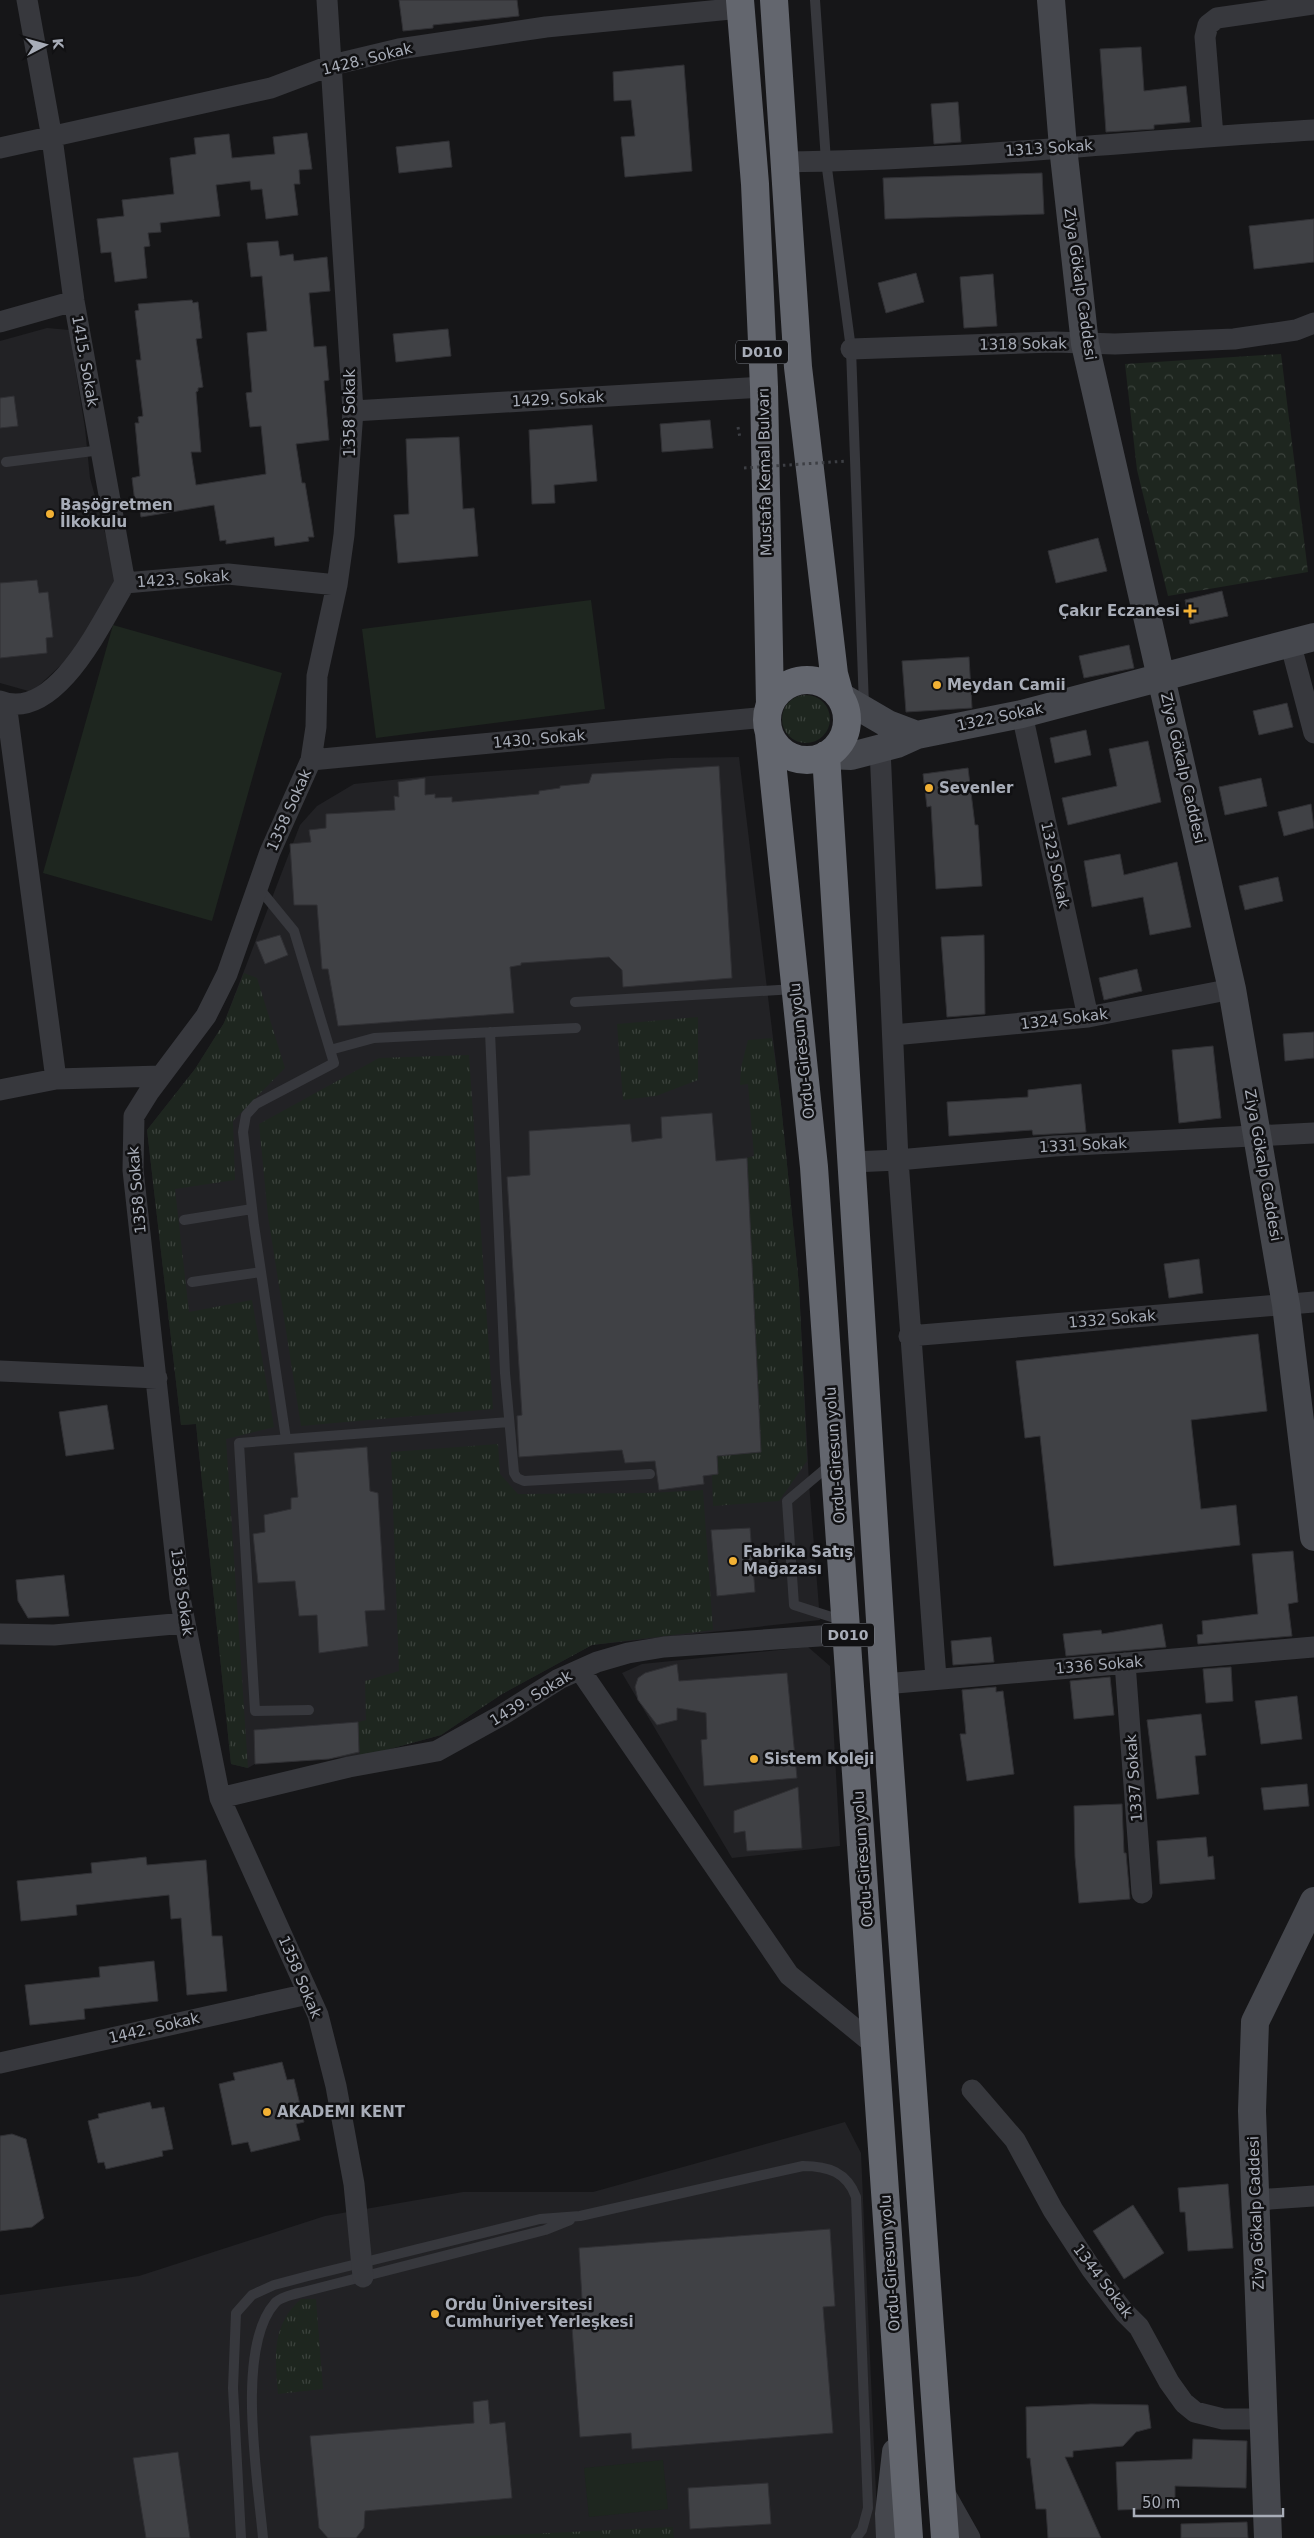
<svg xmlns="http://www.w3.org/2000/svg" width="1314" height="2538" font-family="'DejaVu Sans',sans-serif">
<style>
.built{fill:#222225}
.grass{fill:url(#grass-tufts)}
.park{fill:url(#park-crowns)}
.pitch{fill:#1e261f}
.building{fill:#404145;stroke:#303034}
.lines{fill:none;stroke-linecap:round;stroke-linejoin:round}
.path{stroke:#3d3f44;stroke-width:3;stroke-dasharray:2.5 4;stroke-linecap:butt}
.lane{stroke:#37383d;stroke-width:10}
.street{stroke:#37383d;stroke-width:21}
.secondary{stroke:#45474d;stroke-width:28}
.highway{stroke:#63666e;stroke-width:28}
.path-bridge{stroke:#3d3f44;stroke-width:3;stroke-dasharray:2.5 4;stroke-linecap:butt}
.poi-dot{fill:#f2b134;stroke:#111113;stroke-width:2}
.labels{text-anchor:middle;stroke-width:5;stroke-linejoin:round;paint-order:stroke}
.shield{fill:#111113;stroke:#7b7e86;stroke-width:1}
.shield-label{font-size:14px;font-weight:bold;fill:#a8adb8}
.street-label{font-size:15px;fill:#a8adb8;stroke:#111113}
.poi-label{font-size:15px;font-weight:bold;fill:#a8adb8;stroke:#111113;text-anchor:start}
</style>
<defs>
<pattern id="grass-tufts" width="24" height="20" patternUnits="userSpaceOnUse" patternTransform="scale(1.25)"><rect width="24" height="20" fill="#1e261f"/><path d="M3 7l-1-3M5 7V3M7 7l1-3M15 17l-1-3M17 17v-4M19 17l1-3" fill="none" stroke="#3c433d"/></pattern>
<pattern id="park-crowns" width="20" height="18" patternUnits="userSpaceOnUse" patternTransform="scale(1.25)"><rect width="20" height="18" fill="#1e261f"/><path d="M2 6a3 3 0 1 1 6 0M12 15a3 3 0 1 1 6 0" fill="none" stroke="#3c433d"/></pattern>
</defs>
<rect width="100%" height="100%" fill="#161618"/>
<!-- built -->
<path class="built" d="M47,328L69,330L85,428L90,478L110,551L115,584L75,652L32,692L0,683V341Z
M739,757L781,1104L799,1285L809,1483L820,1620L592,1645L502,1694L441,1735L364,1756L255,1764L248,1768L231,1764L196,1424L181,1425L147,1130L195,1069L224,1023L300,825L317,806L354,784L430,776L670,758Z
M808,1647L830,1666L840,1846L732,1858L622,1673L642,1664Z
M845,2122L861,2153L878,2538H0V2295L139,2276L325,2216L463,2192H593Z"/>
<!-- grass -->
<path class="grass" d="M782 719a24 24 0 1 1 48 0a24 24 0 1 1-48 0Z
M244,973L257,978L285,1068L233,1121L235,1180L175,1189L189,1312L252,1300L274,1427L226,1439L248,1768L231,1764L196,1424L181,1425L147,1130L195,1069L224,1023Z
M698,1017V1080L656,1096L623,1100L617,1024Z
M772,1038L781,1104L799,1285L807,1461L779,1501L713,1506L712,1475L718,1474L717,1456L761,1452L747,1158L754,1156L748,1084L740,1085L741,1068L748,1040Z
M469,1055L493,1409L301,1426L268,1216L259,1124L379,1058Z
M498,1444L500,1474L518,1494L650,1493L703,1490L713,1630L592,1645L502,1694L441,1735L360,1757L358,1722L366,1720L365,1681L399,1671L391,1452Z
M301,2299H316L323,2389L278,2394C275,2357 271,2326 301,2299Z
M673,2527L674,2538H443Z"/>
<!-- park -->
<path class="park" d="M1281,354L1308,572L1168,596L1137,470L1125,364Z"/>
<!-- pitch -->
<path class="pitch" d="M591,600L605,709L376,738L362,629Z
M113,625L282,673L212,921L43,873Z
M663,2460L668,2509L589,2517L584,2468Z"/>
<!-- building -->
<path class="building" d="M399,0H517L519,16L433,25V28L403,31Z
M1141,47L1144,91L1186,86L1190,122L1154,125V129L1106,132L1100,49Z
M684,65L692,171L625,177L621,137L635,136L631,100L614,101L613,72Z
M958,102L961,142L934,144L931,104Z
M307,133L312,169L299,170L300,184H294L298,215L266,219L262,189L251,190L250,181L216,185L220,216L160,223L161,232L148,233L150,246L144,247L147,278L115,282L111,252L101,253L97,219L124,216L122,200L174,194L170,158L196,154L194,138L229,134L232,158L275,154L273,137Z
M449,141L452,167L399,173L396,147Z
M1042,173L1044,214L885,219L883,178Z
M1314,219V262L1254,269L1249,226Z
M278,241L280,256L293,254L294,261L327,257L330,291L309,293L314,347L326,346L329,380L324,381L329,440L296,444L302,483H305L314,537H308L309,541L275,546L274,537L226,544V540L220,541L214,505L141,517L140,511H136L132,478L140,476L135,423H139L138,417L143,416L136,360H141L135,311L139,310L138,304L192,300L193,303L198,302L202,338L196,339L203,387L198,388V391L196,392L201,452H191L196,485L266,474L261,426L250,427L246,393L252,392L247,333L267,331L262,276L251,277L247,243Z
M916,273L924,302L886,313L878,283Z
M993,274L997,326L964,328L960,277Z
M448,329L451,356L396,362L393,334Z
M14,396L18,426L0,428V398Z
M710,420L713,448L662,452L660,424Z
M592,425L597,481L554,485L555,503L532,504L529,430Z
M459,437L463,509L474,508L478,556L398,563L394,515L409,514L406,439Z
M1098,538L1107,571L1056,583L1048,551Z
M37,580L39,593L48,592L53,637L46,638L47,653L0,658V583Z
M1222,591L1228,616L1190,624L1185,600Z
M1129,645L1134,668L1084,678L1079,656Z
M969,657L972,708L906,712L902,661Z
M1287,703L1293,727L1259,735L1253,711Z
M1086,730L1091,755L1055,763L1050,738Z
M1148,741L1161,802L1068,825L1062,798L1117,786L1109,749Z
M719,766L732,978L623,987L622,970L609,957L521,963V965L510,967L514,1013L338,1026L328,969H322L317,905H294L290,844L311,842L309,830L326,828V814L395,810L394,796L399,797L398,782L425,778V795L435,794V798L452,797V802L539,794V791L560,788V786L589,783L592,774Z
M968,768L975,825H978L982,886L936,889L931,806L927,807L923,774Z
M1261,778L1267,806L1225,815L1219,787Z
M1311,804L1314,828L1284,836L1278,812Z
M1120,854L1124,875L1177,862L1191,927L1150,935L1143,897L1092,907L1084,861Z
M1278,877L1283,901L1245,910L1239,886Z
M280,935L288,955L265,964L256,942Z
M984,935L985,1014L947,1017L941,937Z
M1137,969L1142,991L1104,1000L1099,978Z
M1314,1032V1058L1285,1061L1283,1034Z
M1213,1046L1221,1118L1179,1123L1172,1050Z
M1081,1084L1086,1132L1033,1135L1032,1130L949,1136L947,1102L1028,1097V1090Z
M712,1113L716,1161L747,1158L761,1452L717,1456L718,1474L703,1476L704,1484L659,1490L655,1461L625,1463L622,1450L519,1457L517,1416L522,1415L507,1177L530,1175L529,1131L630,1124L632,1142L662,1138L661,1117Z
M1199,1259L1203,1293L1169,1298L1164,1264Z
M1258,1334L1267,1411L1191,1420L1201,1509L1236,1505L1240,1545L1054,1566L1040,1436L1025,1438L1016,1361Z
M107,1405L114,1449L66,1456L59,1412Z
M367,1447L370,1491L378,1493L385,1610L365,1611L368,1646L319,1653L317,1615L299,1616L295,1581L258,1583L253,1534L265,1532L264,1515L291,1509V1498L298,1497L294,1453Z
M750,1528L755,1592L717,1596L711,1530Z
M1293,1551L1298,1602L1288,1604L1292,1636L1198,1644L1197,1635L1203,1634L1202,1621L1258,1614L1252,1554Z
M64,1575L69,1616L28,1618L18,1601L16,1580Z
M1162,1624L1166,1647L1066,1656L1063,1634L1101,1630L1102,1634Z
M991,1637L994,1662L953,1665L951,1641Z
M677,1664L679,1681L787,1673L797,1778L704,1786L701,1740L707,1739L706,1713L677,1708V1720L657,1725L638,1700L635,1687L638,1678L645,1673Z
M1231,1667L1233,1701L1206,1703L1203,1669Z
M1110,1677L1114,1715L1074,1719L1070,1681Z
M996,1687V1692L1003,1691L1014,1774L967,1781L960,1734H966L962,1690Z
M1297,1696L1302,1739L1261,1744L1255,1701Z
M1201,1714L1206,1755L1195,1756L1199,1794L1157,1799L1147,1720Z
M358,1722L359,1752L329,1759L255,1764L254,1730Z
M1307,1784L1309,1806L1264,1810L1261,1788Z
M798,1787L802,1848L747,1851L745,1831L734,1833V1811Z
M1122,1804L1124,1853H1126L1130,1899L1079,1903L1075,1857L1074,1806Z
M1206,1837L1208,1857L1213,1856L1215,1879L1160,1884L1157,1841Z
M146,1857L147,1865L206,1860L212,1936H222L227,1991L187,1995L181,1918L171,1919L169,1895L76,1905L77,1915L21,1921L17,1881L92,1873L91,1863Z
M154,1961L158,2001L84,2009L85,2019L30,2025L25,1985L100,1977L99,1967Z
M282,2062L287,2080L294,2079L304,2122L296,2124L300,2140L251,2152L248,2142L232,2145L219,2084L235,2080L233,2073Z
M150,2102L152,2109L164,2107L173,2149L162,2151L163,2156L106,2169L104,2162L98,2163L88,2121L99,2118L98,2114Z
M12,2134L26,2139L44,2218L32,2227L0,2231V2136Z
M1228,2184L1233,2248L1188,2251L1185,2212H1180L1178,2188Z
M1133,2205L1164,2253L1124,2279L1093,2231Z
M830,2229L835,2306L823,2307L833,2433L632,2449L631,2433L580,2437L570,2300L582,2299L579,2248Z
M488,2400L490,2424L505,2422L512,2498L365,2511L364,2528L356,2538H328L319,2528L310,2436L474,2423L473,2402Z
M1091,2404L1148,2405L1151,2428L1136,2432L1123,2446L1073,2451V2457H1065L1101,2538H1048L1046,2509H1036L1030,2458H1027L1026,2407Z
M1193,2439L1247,2441L1246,2488L1175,2486V2508L1118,2510L1116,2462L1192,2459Z
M178,2452L190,2538H146L133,2458Z
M768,2483L771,2524L690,2529L688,2488Z
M1247,2522L1248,2538H1181V2524Z"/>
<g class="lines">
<!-- path -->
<path class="path" d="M738,427L740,438"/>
<!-- lane -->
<path class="lane" d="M815,0L826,161L851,349L864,706
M6,462L101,450
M258,887L294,931L334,1063L256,1104L246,1115L243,1132L254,1225L286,1439
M575,1002L795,989
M490,1032L505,1373L514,1473L517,1478L524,1481L650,1474
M330,1050L374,1038L576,1028
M184,1220L252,1209
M192,1282L261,1272
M831,1464L787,1501L794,1605L844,1621
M309,1710L255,1711L239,1443L509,1422
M241,2538L233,2388L236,2313L252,2295L274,2285L308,2276L540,2219L580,2216L803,2166C828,2166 847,2172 856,2197L868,2508L862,2530L856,2538
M263,2538C258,2480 235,2348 275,2303C280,2297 295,2294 303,2292L545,2230L570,2220"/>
<!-- street -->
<path class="street" d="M27,0L52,138L74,301L125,583
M327,0L353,411L344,535L337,585L317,676L316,727L311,760L270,852L227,974L206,1016L149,1092L134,1116L133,1170L180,1598L220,1798L318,2015L336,2086L354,2184L363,2277
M1213,136L1205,37L1208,25L1217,18L1314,4
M0,148L271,88L332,65L399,49L546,27L741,8
M784,162C961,160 1138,140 1314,130
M0,322L74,301
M851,349L1054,342L1115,344L1234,339L1296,330L1314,323
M353,411L764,387
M1290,642L1314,733
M0,701C56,723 102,621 125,583L228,574L337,585
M6,703L56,1079
M1022,714L1088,1017
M880,748L898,1160L936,1678
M311,760L767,717
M893,1035L1088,1017L1232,989
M0,1090L56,1079L161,1076
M853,1162L898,1160L1055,1146L1314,1133
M909,1336L1314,1302
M0,1371L157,1378
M0,1634L54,1635L185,1623
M1125,1663L1142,1893
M580,1670L789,1975L876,2046
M884,1684L1314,1647
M220,1798L349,1767L437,1751L502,1715L559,1679L597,1662L628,1653L664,1647L848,1634
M0,2063L308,1994
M972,2090L1015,2140L1053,2210L1092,2270L1124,2312L1139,2327L1169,2382L1184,2403L1195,2412L1223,2419H1265
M1256,2200L1314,2196
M943,2490L970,2538"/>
<!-- secondary -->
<path class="secondary" d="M1051,0L1063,147L1085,344L1232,989L1286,1305L1314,1537
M917,735L1022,714L1314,637
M826,755L851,756L897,744L917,735L888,724L840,696
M890,2538L889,2514L896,2452
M1268,2538L1252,2111L1255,2022L1314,1901"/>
<!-- highway -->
<path class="highway" d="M740,0L755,184L764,387L770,704
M774,0L798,367L834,674L840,696
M767 720a40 40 0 1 1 80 0a40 40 0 1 1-80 0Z
M769,733L814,1167L909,2538
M826,755L884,1684L945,2538"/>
<!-- path-bridge -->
<path class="path-bridge" d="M744,468L847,461"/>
</g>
<!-- markers -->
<g class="poi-dot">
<circle cx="50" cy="514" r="5"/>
<path d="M1187.5 603.5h5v5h5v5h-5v5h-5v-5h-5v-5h5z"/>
<circle cx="937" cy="685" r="5"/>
<circle cx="929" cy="788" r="5"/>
<circle cx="733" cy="1561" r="5"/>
<circle cx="754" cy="1759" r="5"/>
<circle cx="267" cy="2112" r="5"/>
<circle cx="435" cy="2314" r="5"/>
</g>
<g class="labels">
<!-- shield labels -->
<g class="shield">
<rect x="736" y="340.5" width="52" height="23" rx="4"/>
<rect x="822" y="1623.5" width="52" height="23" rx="4"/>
</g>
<g class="shield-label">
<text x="762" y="357">D010</text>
<text x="848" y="1640">D010</text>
</g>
<!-- street labels -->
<g class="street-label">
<text transform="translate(367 59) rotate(-14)" y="5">1428. Sokak</text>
<text transform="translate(1049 148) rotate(-4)" y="5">1313 Sokak</text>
<text transform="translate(1080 284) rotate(82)" y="5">Ziya Gökalp Caddesi</text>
<text transform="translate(1023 344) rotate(-1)" y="5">1318 Sokak</text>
<text transform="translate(85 361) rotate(80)" y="5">1415. Sokak</text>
<text transform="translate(558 399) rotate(-3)" y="5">1429. Sokak</text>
<text transform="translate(350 413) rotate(-90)" y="5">1358 Sokak</text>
<text transform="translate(765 472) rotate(-91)" y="5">Mustafa Kemal Bulvarı</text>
<text transform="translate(183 579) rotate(-4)" y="5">1423. Sokak</text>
<text transform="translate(1000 717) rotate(-12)" y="5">1322 Sokak</text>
<text transform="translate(539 739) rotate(-5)" y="5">1430. Sokak</text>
<text transform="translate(1183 768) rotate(77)" y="5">Ziya Gökalp Caddesi</text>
<text transform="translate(289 810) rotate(-66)" y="5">1358 Sokak</text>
<text transform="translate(1055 865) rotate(78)" y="5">1323 Sokak</text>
<text transform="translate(1064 1019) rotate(-7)" y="5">1324 Sokak</text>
<text transform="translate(802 1051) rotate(-96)" y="5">Ordu-Giresun yolu</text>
<text transform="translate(1083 1145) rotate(-3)" y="5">1331 Sokak</text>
<text transform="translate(1263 1165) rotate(80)" y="5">Ziya Gökalp Caddesi</text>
<text transform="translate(137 1190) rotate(-95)" y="5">1358 Sokak</text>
<text transform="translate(1112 1319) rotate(-5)" y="5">1332 Sokak</text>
<text transform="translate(835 1455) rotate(-94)" y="5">Ordu-Giresun yolu</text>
<text transform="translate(182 1592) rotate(82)" y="5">1358 Sokak</text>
<text transform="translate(1099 1665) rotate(-5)" y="5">1336 Sokak</text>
<text transform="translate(531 1698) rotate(-31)" y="5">1439. Sokak</text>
<text transform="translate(1134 1778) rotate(-94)" y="5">1337 Sokak</text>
<text transform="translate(863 1859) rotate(-94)" y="5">Ordu-Giresun yolu</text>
<text transform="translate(300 1977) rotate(67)" y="5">1358 Sokak</text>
<text transform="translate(154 2028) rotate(-13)" y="5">1442. Sokak</text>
<text transform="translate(1256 2213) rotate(-92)" y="5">Ziya Gökalp Caddesi</text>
<text transform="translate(890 2263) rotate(-94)" y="5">Ordu-Giresun yolu</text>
<text transform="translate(1103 2281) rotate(53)" y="5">1344 Sokak</text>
</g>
<!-- poi labels -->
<g class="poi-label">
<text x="60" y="510">Başöğretmen<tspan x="60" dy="17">İlkokulu</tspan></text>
<text x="1180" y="616" text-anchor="end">Çakır Eczanesi</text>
<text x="947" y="690">Meydan Camii</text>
<text x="939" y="793">Sevenler</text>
<text x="743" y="1557">Fabrika Satış<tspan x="743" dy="17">Mağazası</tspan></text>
<text x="764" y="1764">Sistem Koleji</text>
<text x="277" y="2117">AKADEMI KENT</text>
<text x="445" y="2310">Ordu Üniversitesi<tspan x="445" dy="17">Cumhuriyet Yerleşkesi</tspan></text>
</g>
</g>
<!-- north arrow -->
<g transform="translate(45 45) rotate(84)" stroke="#111113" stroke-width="4" paint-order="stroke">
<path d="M0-4L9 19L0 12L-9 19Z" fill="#a8adb8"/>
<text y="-8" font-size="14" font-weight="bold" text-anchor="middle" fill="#a8adb8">K</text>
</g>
<!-- scale -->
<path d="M1134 2508v8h149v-8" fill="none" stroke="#a8adb8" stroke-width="2.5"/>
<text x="1142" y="2508" font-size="15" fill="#a8adb8" stroke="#111113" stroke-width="4" paint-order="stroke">50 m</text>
</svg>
